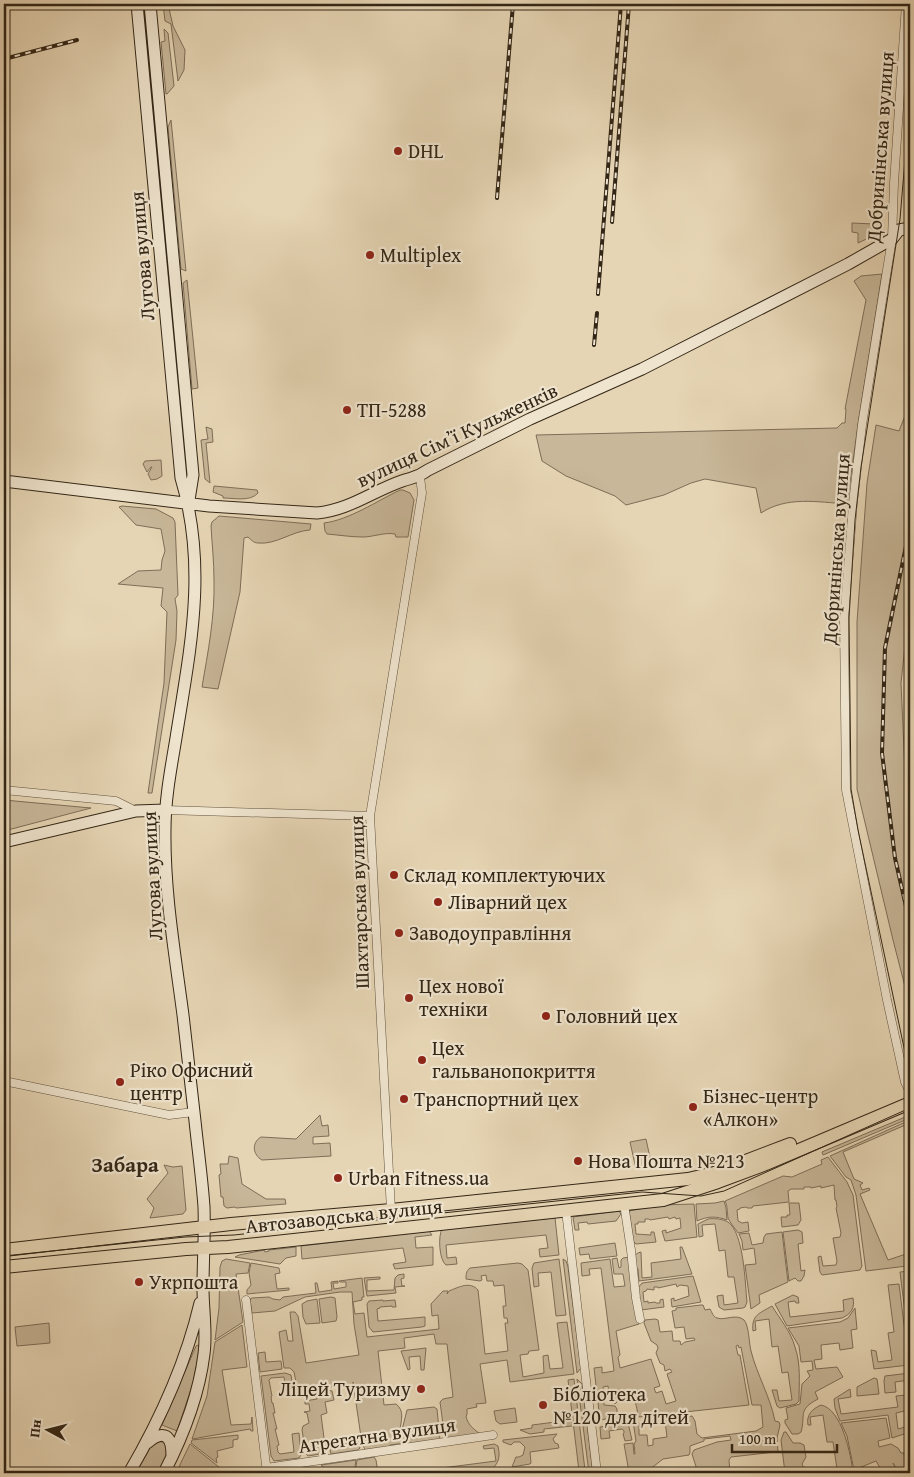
<svg xmlns="http://www.w3.org/2000/svg" width="914" height="1477" font-family="'Gentium Book Plus',serif">
<style>
.green{fill:#c8b799;stroke:#7e6e58}
.lines{fill:none;stroke-linecap:round;stroke-linejoin:round}
.street-casing{stroke:#60523e;stroke-width:9}
.secondary-casing{stroke:#332616;stroke-width:13}
.primary-casing{stroke:#332616;stroke-width:14}
.street{stroke:#efe4ce;stroke-width:8}
.secondary{stroke:#efe4ce;stroke-width:11}
.primary{stroke:#e6d5b4;stroke-width:12}
.tram{stroke:#332616;stroke-width:1}
.rail-casing{stroke:#332616;stroke-width:4}
.rail{stroke:#efe4ce;stroke-width:2;stroke-dasharray:5.5;stroke-linecap:butt}
.poi-dot{fill:#8f2418;stroke:#efe4ce;stroke-width:2}
.labels{text-anchor:middle;stroke-width:4.5;stroke-linejoin:round;paint-order:stroke}
.street-label{font-size:20px;fill:#332616;stroke:#efe4ce}
.poi-label{font-size:20px;fill:#332616;stroke:#efe4ce;text-anchor:start}
.neighbourhood-label{font-size:21px;font-weight:bold;fill:#332616;stroke:#efe4ce}
</style>
<rect width="100%" height="100%" fill="#e6d5b4"/>
<filter id="stains"><feTurbulence type="fractalNoise" baseFrequency=".004" numOctaves="4"/><feColorMatrix values="0 0 0 0 .2 0 0 0 0 .09 0 0 0 0 .02 0 0 0 .5 -.17"/></filter>
<radialGradient id="worn" r=".72"><stop offset=".6" stop-color="#630" stop-opacity="0"/><stop offset="1" stop-color="#630" stop-opacity=".3"/></radialGradient>
<!-- green -->
<path class="green" d="M163,4H168L173,26L185,50L184,70L178,81L171,24L165,21Z
M164,29L168,33L174,86L167,94H166L161,42L165,41Z
M171,120L186,271L181,269L168,127Z
M852,223L874,224L873,236L858,243V233L852,232Z
M882,274L859,417L847,504C817,502 787,496 761,513L756,488L705,479L691,483L664,495L626,505L615,496L566,476L542,461L536,435L837,428L842,423H845L846,409H845L866,300L854,281L861,276Z
M187,280L198,388L192,389L183,283Z
M910,403V600L901,683L908,839L910,840V1006L893,940L857,789V622L867,483L876,425L899,431Z
M206,427L212,429L213,442L206,443L210,483L205,479L201,440L208,439Z
M161,460L162,476L157,479L151,480L148,474L152,467H151L147,472L143,464L145,461Z
M214,486L257,490L258,493C250,502 234,498 223,498V496L213,492Z
M400,490H403L410,493L414,500L408,537H396L395,534C385,532 373,537 363,537C351,537 339,535 327,534L325,531L324,523C349,520 377,501 400,490Z
M122,506L156,509L173,518L175,522L178,595L175,599L177,611L176,640L152,793H148L164,683L167,612L161,606L163,588L118,584L138,571L161,570L162,560L165,551L161,529L136,525L119,507Z
M219,516L311,524L310,530C292,531 276,545 258,543C254,543 251,540 248,537L244,538L240,592L218,689L202,687C208,652 215,616 214,580C214,562 212,544 211,526L212,522Z
M4,800L91,808L4,831Z
M320,1115L322,1126L328,1125L329,1136L313,1137V1144L330,1143L331,1156L262,1160C253,1155 251,1143 261,1137L296,1139Z
M910,1115V1118L823,1155L822,1152Z
M910,1120V1123L843,1152L854,1179L863,1183L860,1185L862,1190L869,1188L870,1190L860,1194L888,1260L909,1253L910,1264L907,1266L866,1271L856,1195L851,1180L846,1177L830,1156Z
M646,1139L652,1167L636,1169L630,1142Z
M229,1156L238,1158L242,1184L266,1199H285L286,1204L236,1208L235,1207L227,1208L224,1206L223,1197H221L219,1175L221,1174L220,1164H228Z
M828,1157L847,1182L853,1195L862,1266L860,1270L822,1275L820,1272L818,1257L821,1256L823,1266L836,1265L837,1261L833,1238L840,1237L841,1233L836,1208L837,1207L836,1200H835L834,1185L821,1188V1186L811,1188V1187H804V1189H791L788,1191L789,1202L753,1206L752,1208H747L746,1207L740,1208V1209L737,1210L738,1221L742,1223L748,1222L749,1231L738,1233C735,1228 730,1223 728,1218C727,1212 728,1207 725,1201L783,1176L792,1177L822,1164L821,1160Z
M164,1165L173,1167L182,1166L186,1210L183,1214L150,1218L154,1208L147,1199L168,1173Z
M724,1201L726,1208L727,1220C716,1216 708,1216 697,1221L696,1204L715,1203Z
M789,1203H799L801,1220L798,1225L782,1227L781,1217H787V1215H790Z
M694,1204L697,1237L665,1241L662,1231L666,1230V1233L681,1228L680,1218L676,1219L675,1217L669,1219L668,1217L650,1220L649,1219H645V1222H638V1224H635L636,1234L651,1235V1232H654L656,1242L636,1244L633,1241L629,1211L660,1205Z
M619,1211L621,1214L616,1221L588,1224L587,1222L578,1223L579,1230H575L573,1217Z
M555,1218L559,1255L540,1257L539,1249L548,1248L546,1235L446,1245L447,1258L456,1257L457,1264L446,1265C439,1260 438,1236 442,1229Z
M708,1219C715,1218 722,1219 728,1222C744,1233 745,1283 747,1302L745,1307L743,1308L724,1310L719,1307L717,1296L723,1295L724,1305L738,1303L734,1277H728L725,1250L719,1251L715,1224L702,1225L703,1236L699,1237L698,1224Z
M798,1230L802,1232L803,1243L798,1244L801,1271L805,1270L804,1276L801,1281H798L795,1278L789,1281L783,1232Z
M429,1231L432,1235L415,1237L416,1248L433,1247V1265L395,1269L393,1264L406,1262L403,1248L302,1259L301,1246Z
M782,1232L788,1282L759,1295L760,1303L751,1309L745,1265L756,1264L754,1248L743,1250L742,1241L739,1234L749,1233L752,1245L763,1243L764,1237L766,1234Z
M615,1243L617,1256L590,1259L589,1254L580,1255L579,1248Z
M296,1247V1256L286,1258L280,1264L235,1257L239,1255L264,1250L265,1252L269,1251V1250Z
M680,1247H682L692,1274L639,1281L638,1269L635,1267C634,1260 632,1254 641,1252L642,1278L652,1277L651,1263L681,1259Z
M630,1257L639,1324L616,1331L620,1355L618,1357L620,1368L651,1359L660,1386L654,1388L656,1393L662,1391L666,1404L676,1401L667,1374L672,1372L670,1369L665,1371L664,1365L660,1363L656,1353L658,1348L657,1345L651,1341L644,1323L645,1320L655,1319L658,1320L660,1332L672,1331L673,1341H680L681,1345L685,1342L695,1340L694,1338L686,1339L684,1327L675,1328L672,1311L676,1310V1308L701,1305H703L705,1310L710,1309C712,1312 713,1317 717,1318C725,1321 736,1313 744,1320C749,1325 749,1344 751,1351C757,1375 770,1396 775,1421L779,1422L780,1425L777,1438L778,1451L775,1452L731,1457L729,1460L730,1473H698L692,1454L694,1450L717,1442L731,1440L730,1436L704,1439V1441L690,1446V1452L689,1455L663,1459L645,1473H624L629,1472L624,1444L633,1443L634,1454H635L634,1444L636,1441L633,1421L639,1423V1435H647L648,1446L653,1445V1439L667,1437L665,1421L667,1418L692,1416L695,1421L697,1434L702,1438L756,1431L763,1427L761,1405H752L741,1347L739,1348L738,1345L736,1346L738,1355H740L749,1405L639,1417C634,1402 636,1382 615,1404L614,1398H610L608,1386L603,1387L604,1405L615,1406L617,1409V1413L612,1418L600,1420L594,1368L602,1367V1373L614,1371L601,1268L589,1269L590,1275L582,1276L581,1263L610,1259L614,1287L625,1286L623,1274H614L612,1259L617,1258L619,1268L621,1267V1260L623,1258Z
M226,1259L250,1263L248,1273L236,1274L243,1322L215,1340L219,1308L220,1267L222,1261Z
M559,1259L566,1315L556,1316L551,1272L538,1273L539,1286L534,1287L532,1268L534,1263Z
M563,1259L566,1261L568,1267L581,1368L577,1373Z
M251,1263L279,1268L280,1273L275,1274L277,1289L289,1288V1290L247,1294V1290L251,1285L249,1273Z
M518,1263L522,1264L528,1270L539,1350L529,1351L528,1354L520,1355L523,1377L544,1373L543,1356L548,1355L550,1369L563,1368L557,1323L567,1322L574,1374L510,1382L507,1360L480,1364L486,1403L476,1404L477,1407L467,1409V1415L466,1416C468,1426 475,1430 483,1436L445,1439L440,1402L443,1399L453,1397L447,1344H436L434,1334L404,1338L405,1348L378,1351L384,1405L396,1404C405,1411 401,1420 400,1430H402L407,1410L434,1407L437,1409L440,1440L406,1447L405,1443L390,1445V1450L366,1451L362,1444L353,1382V1386L324,1387L298,1392L294,1372L290,1368H284L279,1332L286,1330L288,1341H293L290,1312H295L298,1316L306,1363L359,1355L354,1324L352,1292H340L305,1297L275,1311L252,1313L250,1299L252,1298L269,1297L273,1299L280,1300L283,1297L316,1293L315,1283H317L319,1292L332,1290L331,1282L338,1281V1283H333L334,1289L346,1287V1282H340L339,1281L362,1278L364,1297H362V1300L353,1302L355,1314L364,1313L367,1337L439,1329L438,1315L432,1316L431,1304L443,1291H448L447,1294L449,1291C459,1287 470,1281 478,1290L485,1354L508,1351L505,1323H508L507,1318H504L503,1306H506L504,1285L494,1286L493,1281H487L486,1275L481,1276L482,1280L480,1281L466,1279C466,1275 466,1271 470,1268Z
M910,1271V1354L900,1272Z
M404,1274V1278L401,1279L402,1286H405L395,1287L396,1293L367,1296L364,1278L380,1277V1279L367,1280V1291L394,1290L395,1278L398,1275Z
M693,1276L701,1302L672,1307L671,1299L674,1298V1301L689,1296L688,1286L680,1285L677,1287L676,1284L658,1288V1287H654V1290L647,1289L646,1291L643,1292L644,1302L648,1301V1303L655,1302L656,1303H660V1300L663,1299L664,1307L641,1310L638,1288L642,1283Z
M899,1284L909,1365L874,1369L871,1350L876,1351L878,1362L892,1360L888,1333L894,1332L888,1285Z
M793,1295L798,1297L799,1303H796L795,1301L788,1302L790,1317L844,1311L843,1300L853,1298C855,1308 851,1314 842,1318L787,1326L775,1304Z
M331,1297L335,1298L337,1317L336,1321L322,1323L319,1299Z
M317,1299L320,1323L306,1324L303,1317L302,1304L307,1301Z
M383,1300V1301L395,1300L396,1307H392V1306L380,1307V1308L377,1309L378,1321L425,1317V1326L422,1327L373,1332L369,1327L367,1304L369,1301Z
M772,1306C780,1319 791,1332 795,1347C801,1364 799,1383 799,1401L796,1404L780,1408L777,1406L772,1390H777L779,1401L792,1400L788,1372L782,1373L778,1346L772,1347L769,1319L755,1321L756,1330L753,1331C751,1315 760,1313 772,1306Z
M855,1308L857,1329L851,1330L853,1348L840,1350L839,1343L821,1345L822,1359L814,1360L816,1369L837,1367L843,1377L815,1392L818,1399C797,1410 806,1415 801,1432L798,1434H792L785,1423V1420L788,1419L786,1408L800,1404L802,1384L810,1376L807,1371L813,1370L812,1361L801,1362L799,1346L788,1328L840,1322L848,1318Z
M49,1323L50,1343L17,1346L15,1327Z
M242,1325L247,1367L222,1370L231,1425L251,1424L252,1417L253,1431H251L250,1429L192,1439L207,1396L215,1342Z
M198,1345L200,1348L193,1383L177,1431L162,1425L196,1346Z
M426,1348L424,1370H421L420,1356L409,1357L410,1369L408,1370L401,1351Z
M265,1352L266,1362L281,1361L282,1369L260,1372L258,1353Z
M285,1373L291,1375L294,1394L287,1395L284,1377L271,1378L269,1380L272,1396L271,1397L272,1403H273L275,1413H273L277,1429H275L279,1445L277,1446L278,1452L280,1454L294,1452L292,1434L299,1433L301,1455L299,1458L274,1461L271,1456L261,1376Z
M910,1373V1380L895,1382L896,1392L885,1393L884,1381L885,1376Z
M874,1378L877,1379L879,1394L857,1396V1387Z
M574,1379L585,1470L579,1471L568,1380Z
M577,1379L582,1384L593,1473H589Z
M850,1389L851,1397L838,1399L841,1414L898,1407L896,1396L907,1395L909,1410L896,1413L898,1429L905,1427L907,1417H910V1428L907,1433L892,1438L888,1415L840,1421L835,1408L834,1399Z
M327,1390L332,1391L334,1400L325,1402L327,1413L321,1415L326,1453L308,1456L306,1454L302,1430L303,1426L309,1423L307,1413L304,1412L310,1411L309,1404H305V1401L317,1399L316,1394L305,1396V1395Z
M821,1405C842,1409 851,1455 853,1473H844L843,1468L837,1469L833,1442H827L823,1415L810,1417L811,1425H808C806,1415 812,1409 821,1405Z
M515,1408L517,1422L500,1424L496,1421L494,1411Z
M886,1418L890,1438L878,1441L879,1447L891,1444L898,1448L901,1453H904L906,1466H910V1473H899L893,1463L898,1473H883L876,1461L854,1470L847,1436L841,1423Z
M571,1420L572,1426L544,1429V1432L530,1434L520,1430L532,1428V1425Z
M628,1423L632,1440L625,1441L623,1434L624,1433V1431L622,1429L609,1431L610,1438L601,1439L600,1427Z
M784,1432H786L793,1443H800L804,1445L806,1457L802,1464L806,1473H785L781,1440Z
M557,1434L553,1439L555,1443L558,1444L559,1448L530,1452L531,1463L530,1464L512,1467L516,1457H519L523,1455L525,1447L520,1442H514L511,1445L503,1442V1440Z
M238,1435V1439L233,1440V1447L217,1451L218,1457L216,1458L217,1463L191,1443L192,1440Z
M353,1435H357L360,1448L358,1450L331,1454L329,1446L351,1443V1441H354Z
M160,1441C175,1447 162,1464 157,1473H136L153,1443Z
M190,1444L224,1471L222,1473H176Z
M494,1444L498,1446C501,1459 498,1464 488,1473H403L496,1461L494,1448L484,1449L483,1446Z
M374,1457L376,1460L378,1473H355L357,1460Z
M356,1460L354,1473C342,1474 330,1475 321,1465Z"/>
<g class="lines">
<defs>
<path id="street" d="M906,4L894,183L892,239L862,425L853,503L844,620L846,790L887,1000L905,1082L910,1092
M4,790L116,801L136,811
M165,810L370,816
M4,1081L169,1115L194,1112
M624,1204L631,1250L636,1298L640,1319
M391,1210L370,816L422,493L420,477
M566,1211L597,1473
M246,1300L267,1473
M266,1468L493,1435"/>
<path id="secondary" d="M137,4L181,478C208,568 190,649 176,738C171,768 165,799 165,829C164,891 175,954 183,1015C187,1051 191,1086 195,1121C198,1150 202,1178 204,1207C205,1234 203,1261 203,1288C203,1310 207,1332 204,1354C199,1395 183,1436 164,1473
M150,4L193,475L189,500
M4,481L209,506L317,513C349,510 373,491 402,481C414,477 417,478 428,470L530,419L642,369L848,264L892,239L899,230L910,228
M4,842L136,811L165,810
M147,1443C164,1429 172,1435 172,1456
M129,1473C160,1420 186,1363 200,1303"/>
<path id="primary" d="M4,1250L231,1224L391,1210L688,1179L714,1173L790,1144
M4,1267L186,1249L228,1247L663,1200L718,1182L766,1164L910,1103"/>
</defs>
<!-- street casing -->
<use href="#street" class="street-casing"/>
<!-- secondary casing -->
<use href="#secondary" class="secondary-casing"/>
<!-- primary casing -->
<use href="#primary" class="primary-casing"/>
<!-- street -->
<use href="#street" class="street"/>
<!-- secondary -->
<use href="#secondary" class="secondary"/>
<!-- primary -->
<use href="#primary" class="primary"/>
<!-- tram -->
<path class="tram" d="M910,100L900,219L861,467L855,520L849,618L851,789L858,830L910,1076
M4,1256L185,1237L234,1235L642,1192L701,1196L724,1191L910,1108"/>
<defs>
<path id="rail" d="M4,59L77,40
M497,198L513,4
M612,222L629,4
M598,294L621,4
M594,345L597,313
M910,536L906,546L885,648L882,753L895,858L910,924"/>
</defs>
<!-- rail casing -->
<use href="#rail" class="rail-casing"/>
<!-- rail -->
<use href="#rail" class="rail"/>
</g>
<!-- markers -->
<g class="poi-dot">
<circle cx="398" cy="151" r="5"/>
<circle cx="370" cy="255" r="5"/>
<circle cx="347" cy="410" r="5"/>
<circle cx="394" cy="875" r="5"/>
<circle cx="438" cy="902" r="5"/>
<circle cx="399" cy="933" r="5"/>
<circle cx="409" cy="998" r="5"/>
<circle cx="546" cy="1016" r="5"/>
<circle cx="422" cy="1060" r="5"/>
<circle cx="120" cy="1082" r="5"/>
<circle cx="404" cy="1099" r="5"/>
<circle cx="693" cy="1107" r="5"/>
<circle cx="578" cy="1161" r="5"/>
<circle cx="338" cy="1178" r="5"/>
<circle cx="139" cy="1282" r="5"/>
<circle cx="421" cy="1389" r="5"/>
<circle cx="543" cy="1405" r="5"/>
</g>
<g class="labels">
<!-- street labels -->
<g class="street-label">
<text transform="translate(880 147) rotate(-86)" y="7">Добринінська вулиця</text>
<text transform="translate(142 256) rotate(-95)" y="7">Лугова вулиця</text>
<text transform="translate(457 435) rotate(-25)" y="7">вулиця Сімʼї Кульженків</text>
<text transform="translate(836 549) rotate(-86)" y="7">Добринінська вулиця</text>
<text transform="translate(152 876) rotate(-93)" y="7">Лугова вулиця</text>
<text transform="translate(359 902) rotate(-92)" y="7">Шахтарська вулиця</text>
<text transform="translate(344 1216) rotate(-6)" y="7">Автозаводська вулиця</text>
<text transform="translate(377 1435) rotate(-8)" y="7">Агрегатна вулиця</text>
</g>
<!-- poi labels -->
<g class="poi-label">
<text x="408" y="158">DHL</text>
<text x="380" y="262">Multiplex</text>
<text x="357" y="417">ТП-5288</text>
<text x="404" y="882">Склад комплектуючих</text>
<text x="448" y="909">Ліварний цех</text>
<text x="409" y="940">Заводоуправління</text>
<text x="419" y="993">Цех нової<tspan x="419" dy="23">техніки</tspan></text>
<text x="556" y="1023">Головний цех</text>
<text x="432" y="1055">Цех<tspan x="432" dy="23">гальванопокриття</tspan></text>
<text x="130" y="1077">Ріко Офисний<tspan x="130" dy="23">центр</tspan></text>
<text x="703" y="1103">Бізнес-центр<tspan x="703" dy="23">«Алкон»</tspan></text>
<text x="414" y="1106">Транспортний цех</text>
<text x="588" y="1168">Нова Пошта №213</text>
<text x="348" y="1185">Urban Fitness.ua</text>
<text x="149" y="1289">Укрпошта</text>
<text x="411" y="1396" text-anchor="end">Ліцей Туризму</text>
<text x="553" y="1401">Бібліотека<tspan x="553" dy="23">№120 для дітей</tspan></text>
</g>
<!-- neighbourhood labels -->
<g class="neighbourhood-label">
<text x="125" y="1172">Забара</text>
</g>
</g>
<!-- margin -->
<rect width="914" height="1477" fill="none" stroke="#e6d5b4" stroke-width="20"/>
<rect x="5" y="5" width="904" height="1467" fill="none" stroke="#332616" stroke-width="2.5"/>
<rect x="10" y="10" width="894" height="1457" fill="none" stroke="#332616"/>
<!-- north arrow -->
<g transform="translate(48 1430) rotate(277)" stroke="#efe4ce" stroke-width="4" paint-order="stroke">
<path d="M0-4L9 19L0 12L-9 19Z" fill="#332616"/>
<text y="-8" font-size="14" font-weight="bold" text-anchor="middle" fill="#332616">Пн</text>
</g>
<!-- scale -->
<path d="M732 1444v8h105v-8" fill="none" stroke="#332616" stroke-width="2.5"/>
<text x="739" y="1444" font-size="15" fill="#332616" stroke="#efe4ce" stroke-width="4" paint-order="stroke">100 m</text>
<rect width="100%" height="100%" filter="url(#stains)"/>
<rect width="100%" height="100%" fill="url(#worn)"/>
</svg>
